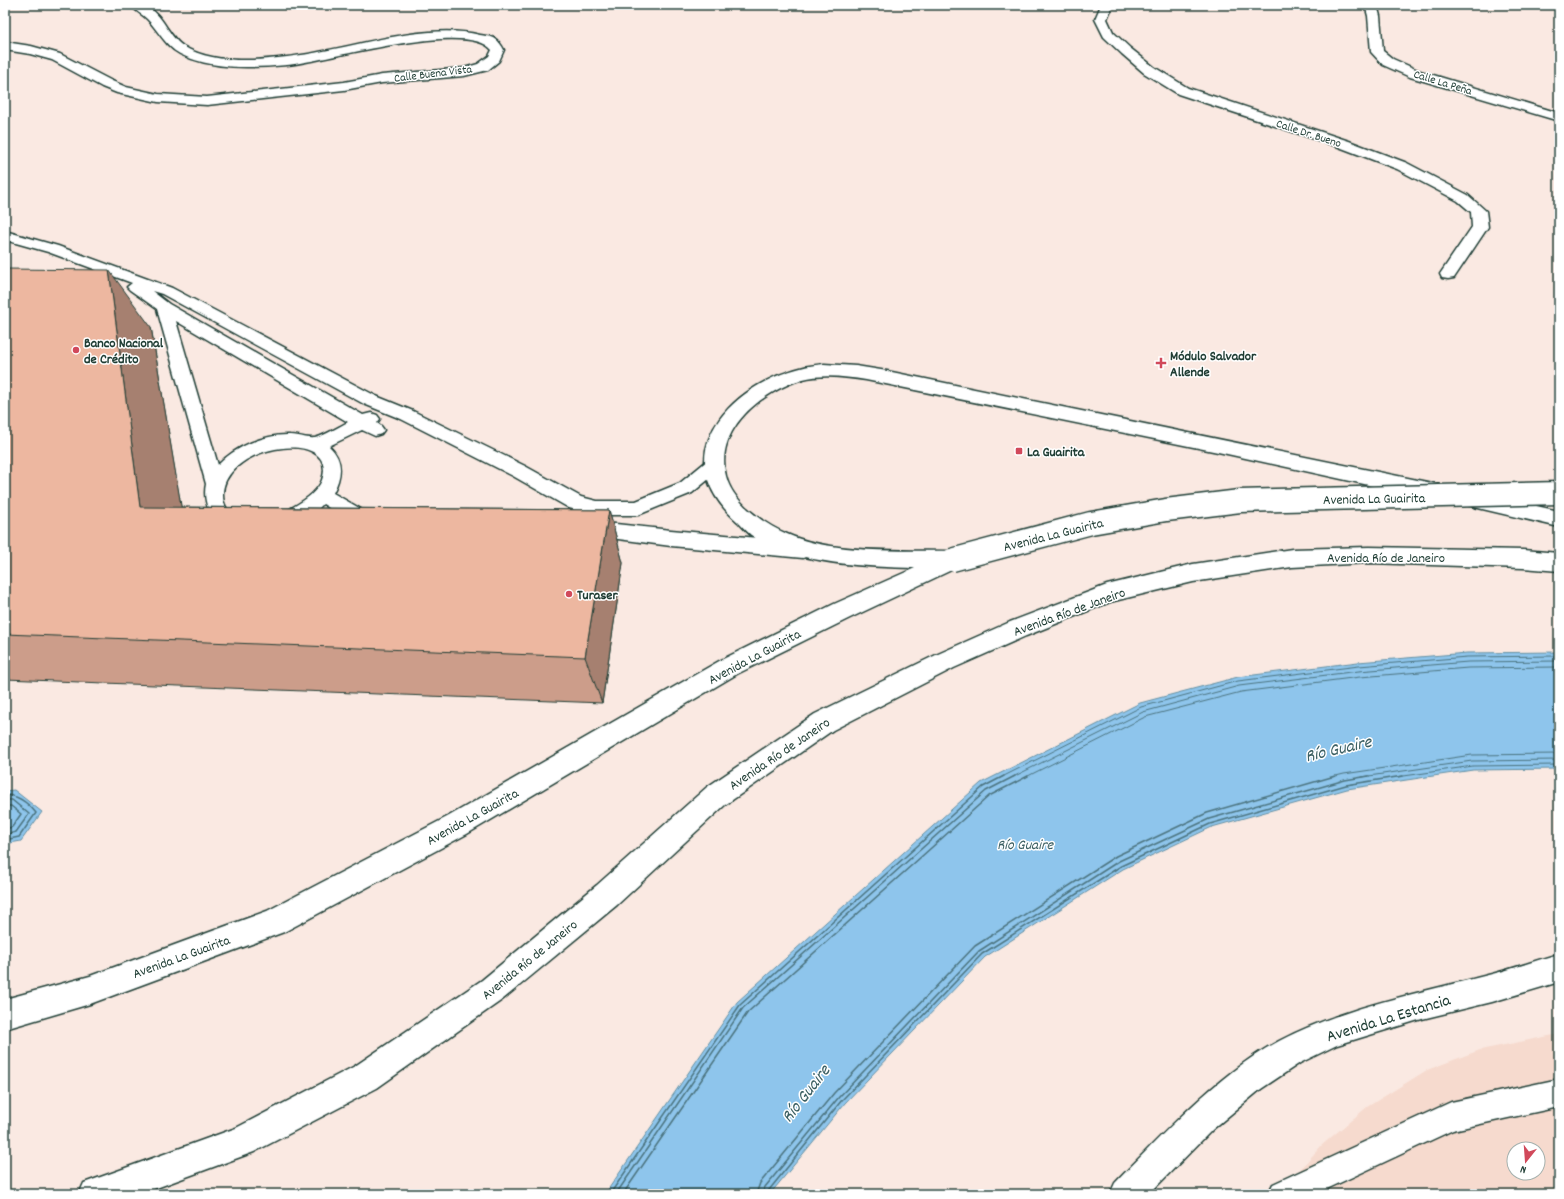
<svg xmlns="http://www.w3.org/2000/svg" width="1564" height="1199" font-family="Dekko,sans-serif">
<style>
.built{fill:#f6dace;fill-rule:evenodd}
.water{fill:#8ec5ec;stroke:#628fa2}
.lines{fill:none;stroke-linecap:round;stroke-linejoin:round}
.shore-far1{stroke:#4b737e;stroke-width:1}
.shore{stroke:#4b737e;stroke-width:1.5}
.service-casing{stroke:#1f3d34;stroke-width:3}
.minor-casing{stroke:#1f3d34;stroke-width:3}
.tertiary-casing{stroke:#1f3d34;stroke-width:3}
.service{fill:#fff;fill-rule:evenodd}
.minor{fill:#fff;fill-rule:evenodd}
.tertiary{fill:#fff;fill-rule:evenodd}
.tertiary-bridge-casing{stroke:#1f3d34;stroke-width:25;stroke-linecap:butt}
.tertiary-bridge{stroke:#fff;stroke-width:22}
.wall{fill:#cc9d8a;stroke:#1f3d34}
.shaded-wall{fill:#a68070;stroke:#1f3d34}
.building{fill:#edb7a0;stroke:#1f3d34}
.poi-dot{fill:#d1495b;stroke:#fff;stroke-width:1.5}
.labels{text-anchor:middle;stroke-width:3;stroke-linejoin:round;paint-order:stroke}
.far-street-label{font-size:12px;fill:#1f3d34;stroke:#fff}
.poi-label{font-size:14px;font-weight:bold;fill:#1f3d34;stroke:#fff;text-anchor:start}
.street-label{font-size:14px;fill:#1f3d34;stroke:#fff}
.water-label{font-size:15px;font-style:italic;fill:#3b5f62;stroke:#fff}
.near-street-label{font-size:17px;fill:#1f3d34;stroke:#fff}
.near-water-label{font-size:18px;font-style:italic;fill:#3b5f62;stroke:#fff}
</style>
<rect width="100%" height="100%" fill="#fae9e2"/>
<filter id="ink" filterUnits="userSpaceOnUse"><feTurbulence type="fractalNoise" baseFrequency=".025" numOctaves="2"/><feDisplacementMap in="SourceGraphic" scale="8" xChannelSelector="R" yChannelSelector="G"/><feConvolveMatrix kernelMatrix="1 2 1 2 8 2 1 2 1" color-interpolation-filters="sRGB"/></filter>
<g filter="url(#ink)">
<!-- built -->
<path class="built" d="M1559,1034V1194H1278L1322,1145L1367,1107L1427,1070L1480,1050ZM1514,1149H1538V1173H1514Z"/>
<!-- water -->
<path class="water" d="M1559,652V769L1473,770L1347,789L1212,827L1123,869L985,957L845,1103L770,1194H605L737,1002L981,783L1140,703L1238,677L1358,662L1467,653Z
M14,790L42,812L21,841L5,844V791Z"/>
<g class="lines">
<!-- shore-far1 -->
<path class="shore-far1" d="M1002,777L1141,707L1238,681L1359,666L1467,657L1559,656
M1013,777L1143,712L1239,686L1359,671L1468,662L1559,661
M1026,777L1145,717L1241,692L1360,677L1468,668L1559,667
M1332,777L1344,774L1472,755L1559,754
M1362,777L1472,761L1559,760
M1397,777L1473,766L1559,765"/>
<!-- shore -->
<path class="shore" d="M5,795C18,795 28,803 36,813L19,837L5,840
M5,800H12L29,814L16,832L5,835
M5,806H11L21,814L12,827L5,829
M610,1194L740,1005L983,787L1004,776
M616,1194L743,1008L986,791L1015,776
M623,1194L748,1012L989,796L1028,776
M756,1194L760,1183L834,1093L975,946L1116,856L1207,813L1335,776
M762,1194L765,1187L839,1097L979,951L1119,861L1209,819L1345,780L1369,776
M768,1194L769,1190L842,1100L982,954L1121,866L1210,824L1346,785L1403,776"/>
<defs>
<path id="service" d="M5,231L58,246L172,288L376,396L413,411L525,466L581,497L597,501H636L680,483L708,460L714,458L720,460L723,465L720,470L692,493L638,515H597L569,508L513,476L401,419L364,404L162,294L152,291L169,304L363,415L371,413L377,415L380,419L377,423L381,426L384,430L381,434L375,436L362,430L329,446C344,460 342,476 333,493L375,517L377,522L375,527L368,529L361,527L323,504C312,515 292,530 276,525L274,520C278,512 286,511 293,507C304,501 318,491 322,480C341,424 210,446 224,503C227,514 241,514 245,523L243,528C217,536 201,506 206,484L157,309L130,290L127,287L132,283L48,252L5,240ZM176,321L348,422C338,427 326,435 315,438C308,439 298,435 290,435C265,434 236,446 218,465Z
M588,521L671,530L803,542L810,545L813,550L810,555L803,558L671,546L588,535L581,533L579,528L581,523Z
M1559,1079V1107L1453,1130L1316,1194H1268L1273,1184L1451,1102Z"/>
<path id="minor" d="M131,5C136,5 142,4 146,6C163,14 168,36 183,46C212,64 255,61 287,57C346,51 423,21 480,35C484,36 490,36 494,38C499,41 502,46 504,50L499,61L488,70L464,76L382,83L344,90L207,105L158,102L117,93L102,87L52,60L30,54L5,50V42L31,46L60,54L112,81L126,87L158,94L207,97L344,82L382,75L464,68L478,64L489,56L492,50C468,19 326,61 287,65C253,68 211,70 180,54C165,46 159,31 147,19C142,14 135,11 131,5Z
M1101,5H1113L1107,19L1113,32L1130,48L1154,67L1188,88L1349,141L1407,163L1468,195L1486,211L1488,227L1454,278L1448,279L1442,278L1440,274L1472,227L1471,212L1458,201L1397,169L1339,147L1178,94L1144,73L1122,54L1104,37L1095,19Z
M1365,5H1377L1380,16L1383,51L1393,59L1420,71L1559,113V121L1410,77L1383,65L1371,52L1368,16Z"/>
<path id="tertiary" d="M824,364L856,366L887,371L1437,484L1444,487L1447,492L1444,497L1437,500L1218,452L866,380C846,377 823,374 803,379C763,391 714,428 726,476C732,502 764,524 787,534C831,554 904,550 952,551L960,554L963,560L960,566L850,618L737,674L467,834L284,932L90,1004L5,1029V999L90,976L267,911L449,816L721,660L834,604L915,568C865,567 793,564 751,535C746,531 742,526 738,522C656,451 743,371 824,364Z
M1468,491L1559,511V527L1461,504L1458,499L1461,494Z
M1369,547L1523,550L1559,553V571L1523,568L1369,563L1292,567L1193,582L1110,602L1026,636L954,668L833,730L725,805L617,905L502,1000L377,1088L254,1152L140,1194H79L84,1183L236,1128L355,1066L482,980L597,885L707,787L815,714L938,654L1010,622L1107,585L1193,564L1292,549Z
M1559,954V982L1492,1002L1422,1019L1337,1045L1300,1063L1261,1089L1213,1129L1149,1194H1110L1115,1183C1163,1134 1219,1073 1279,1041C1346,1006 1420,993 1492,974C1515,968 1537,960 1559,954Z"/>
</defs>
<!-- service casing -->
<use href="#service" class="service-casing"/>
<!-- minor casing -->
<use href="#minor" class="minor-casing"/>
<!-- tertiary casing -->
<use href="#tertiary" class="tertiary-casing"/>
<!-- service -->
<use href="#service" class="service"/>
<!-- minor -->
<use href="#minor" class="minor"/>
<!-- tertiary -->
<use href="#tertiary" class="tertiary"/>
<defs>
<path id="tertiary-bridge" d="M952,560L1091,523L1166,510L1240,501L1559,493"/>
</defs>
<!-- tertiary-bridge casing -->
<use href="#tertiary-bridge" class="tertiary-bridge-casing"/>
<!-- tertiary-bridge -->
<use href="#tertiary-bridge" class="tertiary-bridge"/>
</g>
<!-- wall -->
<path class="wall" d="M5,269L151,327L181,507L609,510L623,563L602,703L5,679Z"/>
<!-- shaded-wall -->
<path class="shaded-wall" d="M109,270L151,327L190,559L140,507Z
M609,510L623,563L602,703L585,657Z"/>
<!-- building -->
<path class="building" d="M5,269L109,270L140,507L609,510L585,657L5,634Z"/>
</g>
<!-- markers -->
<g class="poi-dot">
<circle cx="76" cy="350" r="4"/>
<path d="M1159 357h4v4h4v4h-4v4h-4v-4h-4v-4h4z"/>
<rect x="1015" y="447" width="8" height="8" rx="2"/>
<circle cx="569" cy="594" r="4"/>
</g>
<g class="labels">
<!-- far-street labels -->
<g class="far-street-label">
<text transform="translate(433 73) rotate(-7)" y="4">Calle Buena Vista</text>
<text transform="translate(1443 82) rotate(17)" y="4">Calle La Peña</text>
<text transform="translate(1309 133) rotate(18)" y="4">Calle Dr. Bueno</text>
</g>
<!-- poi labels -->
<g class="poi-label">
<text x="84" y="347">Banco Nacional<tspan x="84" dy="16">de Crédito</tspan></text>
<text x="1170" y="360">Módulo Salvador<tspan x="1170" dy="16">Allende</tspan></text>
<text x="1027" y="456">La Guairita</text>
<text x="577" y="599">Turaser</text>
</g>
<!-- street labels -->
<g class="street-label">
<text transform="translate(1374 498) rotate(-1)" y="5">Avenida La Guairita</text>
<text transform="translate(1053 534) rotate(-14)" y="5">Avenida La Guairita</text>
<text x="1386" y="562">Avenida Río de Janeiro</text>
<text transform="translate(1069 611) rotate(-20)" y="5">Avenida Río de Janeiro</text>
<text transform="translate(754 656) rotate(-28)" y="5">Avenida La Guairita</text>
<text transform="translate(779 753) rotate(-34)" y="5">Avenida Río de Janeiro</text>
<text transform="translate(472 816) rotate(-29)" y="5">Avenida La Guairita</text>
<text transform="translate(181 956) rotate(-20)" y="5">Avenida La Guairita</text>
<text transform="translate(529 959) rotate(-39)" y="5">Avenida Río de Janeiro</text>
</g>
<!-- water labels -->
<g class="water-label">
<text x="1025" y="849">Río Guaire</text>
</g>
<!-- near-street labels -->
<g class="near-street-label">
<text transform="translate(1388 1017) rotate(-17)" y="6">Avenida La Estancia</text>
</g>
<!-- near-water labels -->
<g class="near-water-label">
<text transform="translate(1338 748) rotate(-13)" y="6">Río Guaire</text>
<text transform="translate(805 1093) rotate(-52)" y="6">Río Guaire</text>
</g>
</g>
<!-- margin -->
<rect width="1564" height="1199" fill="none" stroke="#fff" stroke-width="20"/>
<rect x="10" y="10" width="1544" height="1179" fill="none" stroke="#1f3d34" stroke-width="1.5" filter="url(#ink)"/>
<!-- north arrow -->
<g transform="translate(1526 1161) rotate(197)"><circle r="19" fill="#ffffff" stroke="#a5b1ae"/>
<path d="M0-3L7 15L0 10L-7 15Z" fill="#d1495b"/>
<text y="-6" font-size="11" font-weight="bold" text-anchor="middle" fill="#1f3d34">N</text>
</g>
</svg>
